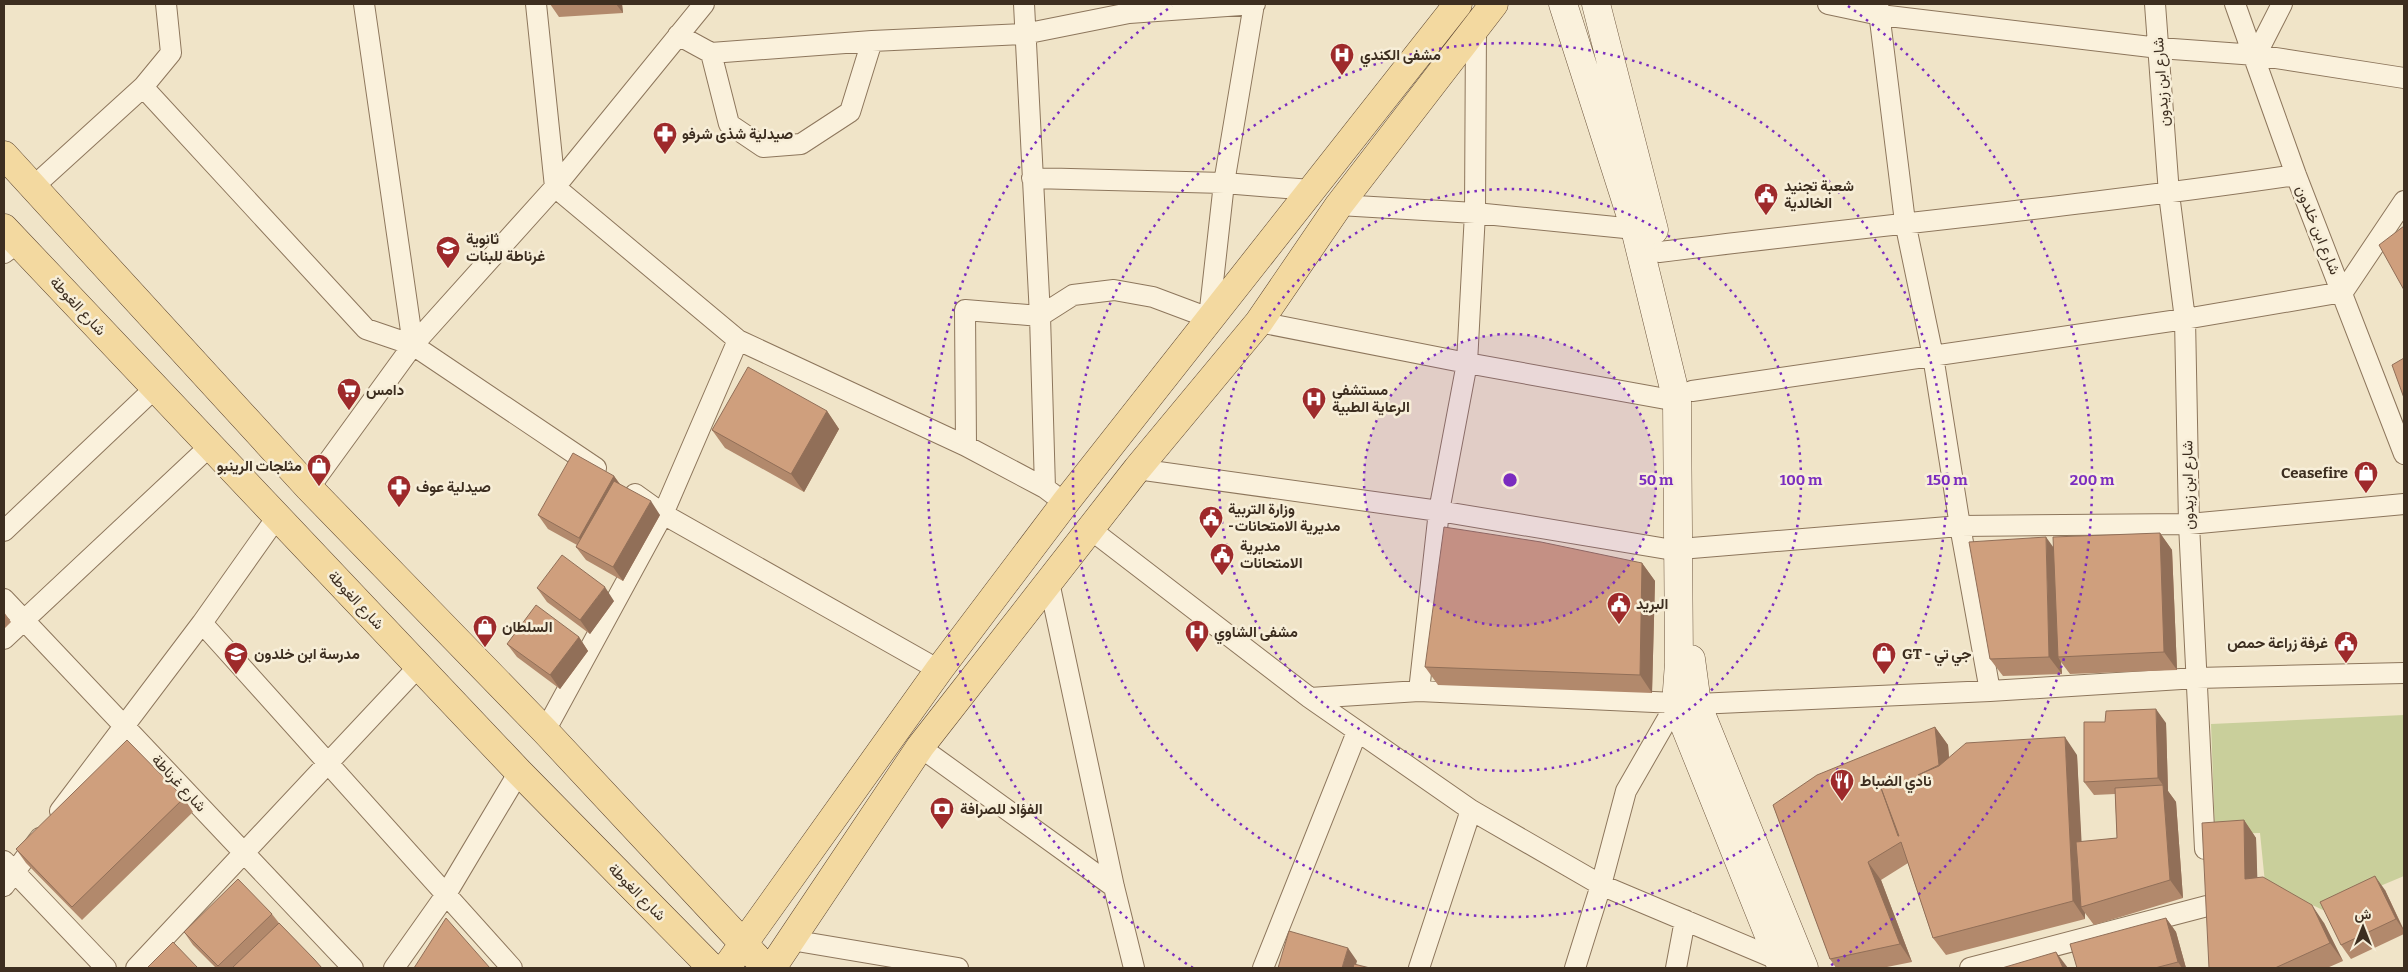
<svg xmlns="http://www.w3.org/2000/svg" width="2408" height="972" font-family="Bitter,Vazirmatn,serif">
<style>
.green{fill:#c9cf9b}
.lines{fill:none;stroke-linecap:round;stroke-linejoin:round}
.minor-casing{stroke:#8d765c;stroke-width:22}
.secondary-casing{stroke:#6f573f;stroke-width:29}
.primary-casing{stroke:#5b4430;stroke-width:29}
.minor{stroke:#faf1dc;stroke-width:20}
.secondary{stroke:#faf1dc;stroke-width:28}
.primary{stroke:#f3d9a0;stroke-width:28}
.wall{fill:#b2896c}
.shaded-wall{fill:#916f58}
.building{fill:#cf9f7d;stroke:#916f58;fill-rule:evenodd}
.ring{fill:none;stroke:#7b2cbf;stroke-width:2.5;stroke-dasharray:2.5 5}
.labels{text-anchor:middle;stroke-width:5;stroke-linejoin:round;paint-order:stroke}
.poi-label{font-size:15px;font-weight:bold;fill:#3d2e20;stroke:#f7eed8;text-anchor:start}
.street-label{font-size:15px;fill:#3d2e20;stroke:#f7eed8}
.centre{fill:#7b2cbf;stroke:#f7eed8;stroke-width:2.5}
.ring-label{font-size:15px;text-anchor:middle;font-weight:bold;fill:#7b2cbf;stroke:#f7eed8;stroke-width:5;stroke-linejoin:round;paint-order:stroke}
</style>
<rect width="100%" height="100%" fill="#f0e4c8"/>
<!-- green -->
<path class="green" d="M2404,715V876L2323,910L2265,883L2260,833L2215,834L2211,724Z"/>
<g class="lines">
<defs>
<path id="minor" d="M364,4L413,345L596,468
M536,4L555,187L704,4
M1024,4L1040,316L1045,488
M1828,4L1880,15L2159,48L2256,55L2404,78
M1878,4L1905,222L1933,356L1960,526L1990,691
M2155,4L2169,194L2185,319L2189,524L2205,849
M2235,4L2296,175L2404,454
M678,35L711,53L872,41L1024,34L1129,13L1255,4
M711,53L729,124L763,147L801,144L850,112L872,41
M2256,55L2282,4
M143,87L366,329L413,345
M1032,178L1224,183L1311,190
M33,187L143,87L171,53L166,4
M1339,205L1475,213L1635,229
M1659,252C1871,226 2085,206 2296,175
M4,253L18,243
M1259,322L1467,363L1677,401
M1692,391L2185,319L2343,292L2404,201
M966,446L965,310L1040,316L1073,295L1114,290L1153,297L1209,318L1224,183L1254,4
M1137,469L1439,511L1679,551
M309,488L413,345L555,187L738,340
M635,494L663,514L939,670
M277,517L202,623L512,968
M1090,529L1310,698L1419,691L1697,704L1990,691L2197,678L2404,673
M4,531L155,388
M1692,548L1960,526L2189,524L2404,504
M1049,582L1114,887L1134,968
M4,599L353,968
M4,639L210,446
M1419,691L1439,511L1467,363L1475,213L1476,26
M1310,698L1471,810L1601,885L1779,960
M545,731L663,514L738,340L966,446L1045,488L1065,503
M920,747L1114,887
M60,811L202,623
M4,861L106,968
M4,886L40,838
M791,940L958,968
M136,968L419,666
M394,968L445,896L519,772
M1263,968L1357,732
M1419,968L1471,810
M1575,968L1601,885L1626,791L1676,704
M1676,968L1685,920
M1970,968L2207,906"/>
<path id="secondary" d="M1563,4L1635,229L1677,401L1679,663L1676,704L1782,968
M1596,4L1654,230
M1691,659L1697,704L1804,968"/>
<path id="primary" d="M4,155L309,488L545,731L756,957
M4,228L519,772L712,968
M726,968L939,670L1065,503L1458,4
M772,968L920,747L1137,469L1259,322L1339,205L1494,4"/>
</defs>
<!-- minor casing -->
<use href="#minor" class="minor-casing"/>
<!-- secondary casing -->
<use href="#secondary" class="secondary-casing"/>
<!-- primary casing -->
<use href="#primary" class="primary-casing"/>
<!-- minor -->
<use href="#minor" class="minor"/>
<!-- secondary -->
<use href="#secondary" class="secondary"/>
<!-- primary -->
<use href="#primary" class="primary"/>
</g>
<!-- wall -->
<path class="wall" d="M550,4H622L623,13L559,17Z
M827,411L839,429L804,492L725,448L712,430Z
M614,476L620,484L660,515L623,581L586,560L576,547L577,545L548,529L538,515Z
M2160,533L2172,550L2177,670L2070,674L2061,662L2062,674L2003,676L1990,659Z
M1642,563L1655,581L1652,693L1438,685L1425,667Z
M537,588L614,601L590,634L547,602Z
M4,612L11,622L4,629Z
M579,637L588,651L560,689L517,657L507,644Z
M2166,723L2168,791L2176,802L2183,898L2094,925L2085,913V919L1946,955L1933,938L1908,863L1881,880L1912,962L1882,968H1836L1830,959L1773,805L1935,727L1948,745L1949,757L2077,755L2081,842L2117,838L2115,794L2094,795L2084,782Z
M184,798L193,812L82,920L26,863L16,849Z
M2244,820L2256,838L2257,877L2324,923L2343,961L2327,968H2209Z
M2385,890L2404,930V934L2351,959L2341,945Z
M272,914L279,923L322,968H216L193,945L184,932Z
M2166,918L2176,932L2186,968H2077Z"/>
<!-- shaded-wall -->
<path class="shaded-wall" d="M616,4H622L623,13Z
M827,411L839,429L804,492L791,474Z
M614,476L623,489L588,552L579,538Z
M651,501L660,515L623,581L613,567Z
M2160,533L2172,550L2177,670L2164,652Z
M2046,537L2059,555L2058,657L2061,662L2062,674L2049,657Z
M1642,563L1655,581L1652,693L1640,675Z
M605,587L614,601L590,634L580,620Z
M579,637L588,651L560,689L550,675Z
M2156,709L2166,723L2168,791L2176,802L2183,898L2170,880L2163,785L2158,778Z
M1935,727L1948,745L1951,783L1939,765Z
M2065,737L2077,755L2085,906L2081,907L2085,913V919L2073,901Z
M2244,820L2256,838L2258,897L2245,879Z
M1868,862L1881,880L1912,962L1900,944Z
M2375,876L2385,890L2404,931L2396,919Z
M2312,905L2324,923L2343,961L2330,943Z
M2166,918L2176,932L2186,968H2182L2178,962Z
M1348,948L1357,961L1355,968H1342Z
M2056,952L2068,968H2063Z"/>
<!-- building -->
<path class="building" d="M2404,226V290L2379,245Z
M2404,358V398L2392,365Z
M748,367L827,411L791,474L712,430Z
M573,453L614,476L579,538L538,515Z
M614,481L651,501L613,567L576,547Z
M1444,527L1541,542L1642,563L1640,675L1425,667Z
M2160,533L2164,652L2058,657L2053,537Z
M2046,537L2049,657L1990,659L1969,542Z
M562,555L605,587L580,620L537,588Z
M536,605L579,637L550,675L507,644Z
M2156,709L2158,778L2084,782V722H2105L2106,711Z
M1935,727L1939,765L1918,775L1939,766L1966,743L2065,737L2073,901L1933,938L1901,842L1868,862L1900,944L1830,959L1773,805L1817,775ZM1881,788L1899,836H1898Z
M127,740L184,798L72,907L16,849Z
M2163,785L2170,880L2081,907L2076,842L2117,838L2115,788Z
M2244,820L2245,879L2263,877L2312,905L2330,943L2275,968H2209L2202,823Z
M2375,876L2396,919L2341,945L2320,902Z
M238,879L272,914L218,966L184,932Z
M446,918L490,968H414Z
M2166,918L2178,962L2155,968H2077L2070,944Z
M279,923L314,959L322,968H232Z
M1289,931L1348,948L1342,968H1278Z
M173,942L198,968H147Z
M2056,952L2063,968H2002Z
M1354,964L1370,968H1353Z"/>
<!-- distance rings -->
<circle cx="1510" cy="480" r="146" fill="#7b2cbf" fill-opacity=".12"/>
<g class="ring">
<circle cx="1510" cy="480" r="146"/>
<circle cx="1510" cy="480" r="291"/>
<circle cx="1510" cy="480" r="437"/>
<path d="M1193 968A582 582 0 0 1 1172 6M1848 6A582 582 0 0 1 1827 968"/>
</g>
<!-- icons -->
<defs>
<symbol id="hospital-pin" viewBox="-11 -11 22 30"><path d="M0 17L-7.5 6A9.5 9.5 0 1 1 7.5 6Z" fill="#9e2a2b" stroke="#f7eed8"/><path d="M-5-5h3v3.5h4V-5h3V5h-3V1.5h-4V5h-3Z" fill="#fff"/></symbol>
<symbol id="pharmacy-pin" viewBox="-11 -11 22 30"><path d="M0 17L-7.5 6A9.5 9.5 0 1 1 7.5 6Z" fill="#9e2a2b" stroke="#f7eed8"/><path d="M-2-6h4v4h4v4h-4v4h-4v-4h-4v-4h4Z" fill="#fff"/></symbol>
<symbol id="civic-pin" viewBox="-11 -11 22 30"><path d="M0 17L-7.5 6A9.5 9.5 0 1 1 7.5 6Z" fill="#9e2a2b" stroke="#f7eed8"/><path d="M-.6-6.5H3V-4.5H.6V-3L4-1V1h2V6H-6V1h2V-1L-.6-3ZM-1.2 2.5V6h2.4V2.5Z" fill="#fff"/></symbol>
<symbol id="school-pin" viewBox="-11 -11 22 30"><path d="M0 17L-7.5 6A9.5 9.5 0 1 1 7.5 6Z" fill="#9e2a2b" stroke="#f7eed8"/><path d="M0-5L7-2L0 1L-7-2ZM-4 1L0 2.5L4 1V4Q0 6-4 4Z" fill="#fff"/></symbol>
<symbol id="supermarket-pin" viewBox="-11 -11 22 30"><path d="M0 17L-7.5 6A9.5 9.5 0 1 1 7.5 6Z" fill="#9e2a2b" stroke="#f7eed8"/><path d="M-6-5.5h2.5l.6 2H6L4.5 2H-2.5L-4.4-4H-6ZM-1.5 3.2a1.3 1.3 0 1 0 .1 0ZM3 3.2a1.3 1.3 0 1 0 .1 0Z" fill="#fff"/></symbol>
<symbol id="shop-pin" viewBox="-11 -11 22 30"><path d="M0 17L-7.5 6A9.5 9.5 0 1 1 7.5 6Z" fill="#9e2a2b" stroke="#f7eed8"/><path d="M-5-2.5h2.3a2.7 3.5 0 0 1 5.4 0H5L5.5 6h-11ZM-1.5-2.5h3a1.5 2.3 0 0 0-3 0Z" fill="#fff"/></symbol>
<symbol id="restaurant-pin" viewBox="-11 -11 22 30"><path d="M0 17L-7.5 6A9.5 9.5 0 1 1 7.5 6Z" fill="#9e2a2b" stroke="#f7eed8"/><path d="M-5-6h1v4h1v-4h1v4h1v-4h1v5L-1.5 .5V6h-2V.5L-5-1ZM5-6V6H3V1.5H1.5Q1.5-4 5-6Z" fill="#fff"/></symbol>
<symbol id="bank-pin" viewBox="-11 -11 22 30"><path d="M0 17L-7.5 6A9.5 9.5 0 1 1 7.5 6Z" fill="#9e2a2b" stroke="#f7eed8"/><path d="M-6-4H6V4H-6ZM0-2.3a2.3 2.3 0 1 0 0 4.6a2.3 2.3 0 1 0 0-4.6Z" fill="#fff"/></symbol>
</defs>
<g fill-rule="evenodd">
<use href="#hospital-pin" x="1328" y="41" width="28" height="38"/>
<use href="#pharmacy-pin" x="651" y="120" width="28" height="38"/>
<use href="#civic-pin" x="1752" y="181" width="28" height="38"/>
<use href="#school-pin" x="434" y="234" width="28" height="38"/>
<use href="#supermarket-pin" x="335" y="376" width="28" height="38"/>
<use href="#hospital-pin" x="1300" y="385" width="28" height="38"/>
<use href="#shop-pin" x="305" y="452" width="28" height="38"/>
<use href="#shop-pin" x="2352" y="459" width="28" height="38"/>
<use href="#pharmacy-pin" x="385" y="473" width="28" height="38"/>
<use href="#civic-pin" x="1197" y="504" width="28" height="38"/>
<use href="#civic-pin" x="1208" y="541" width="28" height="38"/>
<use href="#civic-pin" x="1605" y="590" width="28" height="38"/>
<use href="#shop-pin" x="471" y="613" width="28" height="38"/>
<use href="#hospital-pin" x="1183" y="618" width="28" height="38"/>
<use href="#civic-pin" x="2332" y="629" width="28" height="38"/>
<use href="#school-pin" x="222" y="640" width="28" height="38"/>
<use href="#shop-pin" x="1870" y="640" width="28" height="38"/>
<use href="#restaurant-pin" x="1828" y="767" width="28" height="38"/>
<use href="#bank-pin" x="928" y="795" width="28" height="38"/>
</g>
<g class="labels">
<!-- poi labels -->
<g class="poi-label">
<text x="1360" y="60">مشفى الكندي</text>
<text x="682" y="139">صيدلية شذى شرفو</text>
<text x="1784" y="191">شعبة تجنيد<tspan x="1784" dy="17">الخالدية</tspan></text>
<text x="466" y="244">ثانوية<tspan x="466" dy="17">غرناطة للبنات</tspan></text>
<text x="366" y="395">دامس</text>
<text x="1332" y="395">مستشفى<tspan x="1332" dy="17">الرعاية الطبية</tspan></text>
<text x="302" y="471" text-anchor="end">مثلجات الرينبو</text>
<text x="2348" y="478" text-anchor="end">Ceasefire</text>
<text x="416" y="492">صيدلية عوف</text>
<text x="1228" y="514">وزارة التربية<tspan x="1228" dy="17">-مديرية الامتحانات</tspan></text>
<text x="1240" y="551">مديرية<tspan x="1240" dy="17">الامتحانات</tspan></text>
<text x="1636" y="609">البريد</text>
<text x="502" y="632">السلطان</text>
<text x="1214" y="637">مشفى الشاوي</text>
<text x="2328" y="648" text-anchor="end">غرفة زراعة حمص</text>
<text x="254" y="659">مدرسة ابن خلدون</text>
<text x="1902" y="659">GT - جي تي</text>
<text x="1860" y="786">نادي الضباط</text>
<text x="960" y="814">الفؤاد للصرافة</text>
</g>
<!-- street labels -->
<g class="street-label">
<text transform="translate(2161 82) rotate(-94)" y="5">شارع ابن زيدون</text>
<text transform="translate(2318 230) rotate(68)" y="5">شارع ابن خلدون</text>
<text transform="translate(78 306) rotate(47)" y="5">شارع الغوطة</text>
<text transform="translate(2188 485) rotate(-91)" y="5">شارع ابن زيدون</text>
<text transform="translate(356 600) rotate(47)" y="5">شارع الغوطة</text>
<text transform="translate(179 783) rotate(47)" y="5">شارع غرناطة</text>
<text transform="translate(637 892) rotate(45)" y="5">شارع الغوطة</text>
</g>
</g>
<circle cx="1510" cy="480" r="8" class="centre"/>
<g class="ring-label">
<text x="1656" y="485">50 m</text>
<text x="1801" y="485">100 m</text>
<text x="1947" y="485">150 m</text>
<text x="2092" y="485">200 m</text>
</g>
<!-- border -->
<rect width="2408" height="972" fill="none" stroke="#3d2e20" stroke-width="10"/>
<!-- north arrow -->
<g transform="translate(2363 927)" stroke="#f7eed8" stroke-width="4" paint-order="stroke">
<path d="M0-4L9 19L0 12L-9 19Z" fill="#3d2e20"/>
<text y="-8" font-size="14" font-weight="bold" text-anchor="middle" fill="#3d2e20">ش</text>
</g>
</svg>
